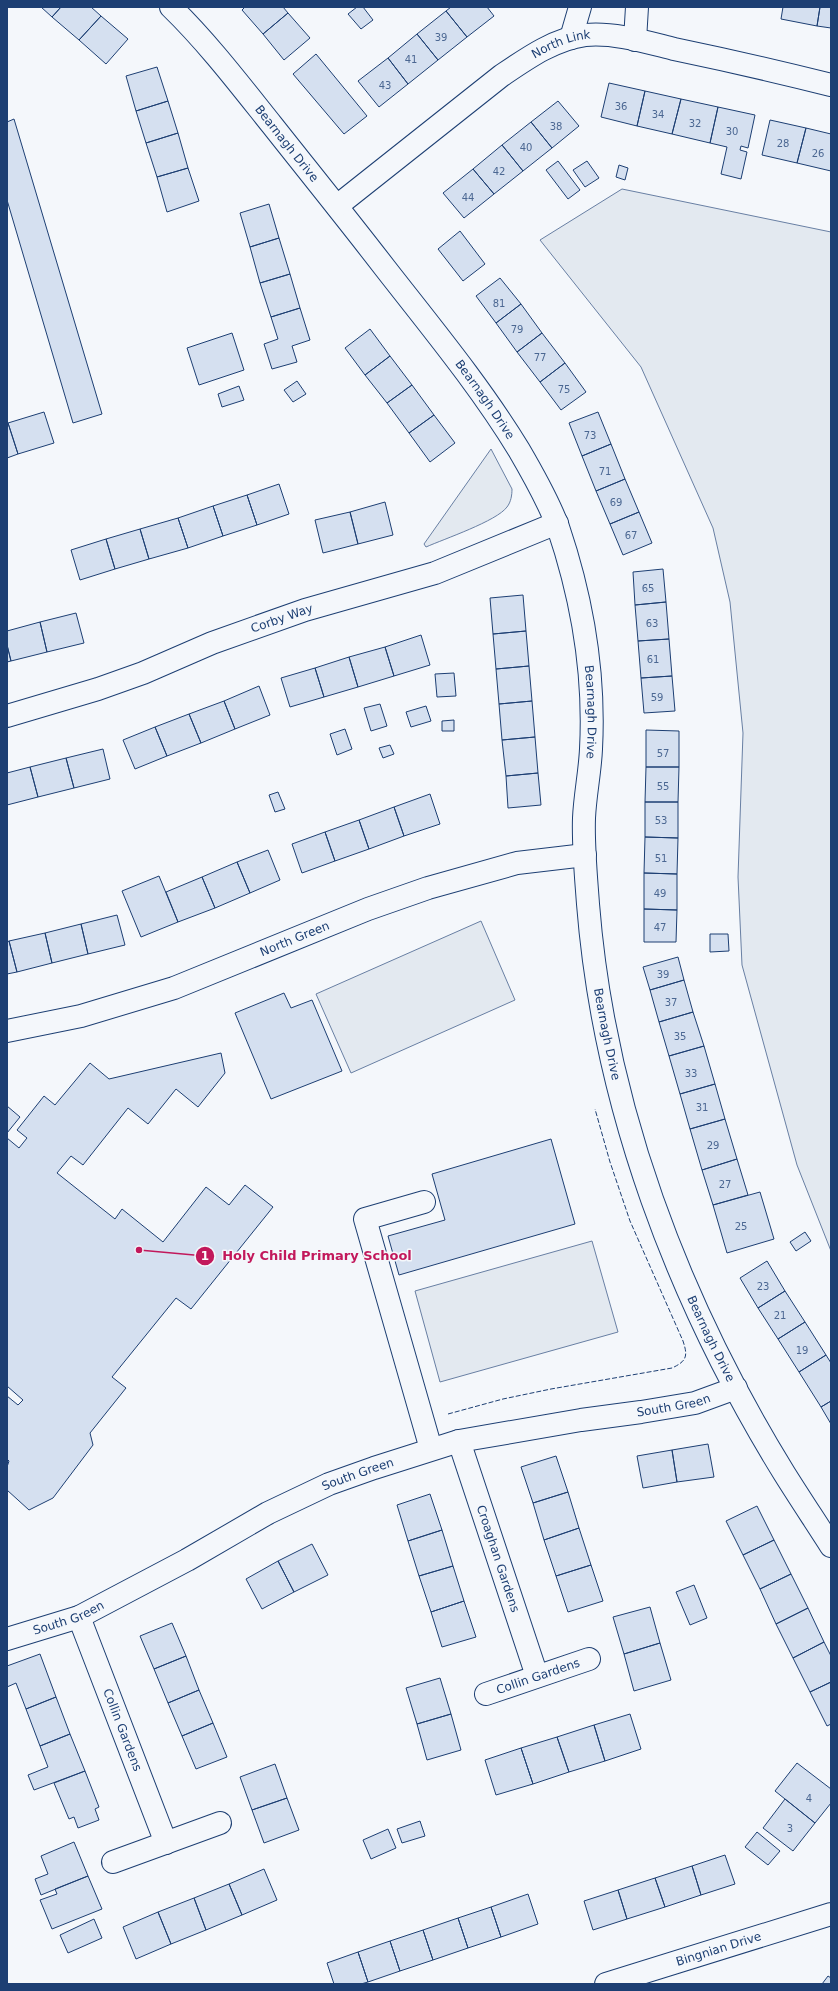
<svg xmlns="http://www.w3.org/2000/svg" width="838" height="1991" font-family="'DejaVu Sans',sans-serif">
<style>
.green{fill:#e3e9f0;stroke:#687fa3}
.building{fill:#d5e0f0;stroke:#1d3f73}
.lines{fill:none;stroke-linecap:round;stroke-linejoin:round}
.minor-casing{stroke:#1d3f73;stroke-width:24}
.minor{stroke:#f4f7fb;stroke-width:22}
.fence{stroke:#1d3f73;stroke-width:1;stroke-dasharray:5 2;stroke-linecap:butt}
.labels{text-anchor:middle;stroke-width:3;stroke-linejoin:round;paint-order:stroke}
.number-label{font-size:10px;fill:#4b6792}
.street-label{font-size:12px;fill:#1d3f73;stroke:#f4f7fb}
.leader{fill:none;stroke:#c2185b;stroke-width:1.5}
.callout-dot{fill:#c2185b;stroke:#f4f7fb;stroke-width:1.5}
.mark-label{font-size:12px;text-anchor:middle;font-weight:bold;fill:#fff}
.callout-label{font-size:13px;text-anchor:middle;font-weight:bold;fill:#c2185b;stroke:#f4f7fb;stroke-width:3;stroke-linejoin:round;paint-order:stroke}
</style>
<rect width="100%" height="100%" fill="#f4f7fb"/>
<!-- green -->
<path class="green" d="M622,189L831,232V1251L797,1165L742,965L738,877L743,733L730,602L713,528L641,367L540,240Z
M491,449L512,489C512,495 511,502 507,507C497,521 444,539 426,547L424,544Z
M481,921L515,1000L351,1073L316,994Z
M592,1241L618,1332L440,1382L415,1291Z"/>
<!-- building -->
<path class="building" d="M41,7H61L52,17Z
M61,7H91L101,16L79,40L52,17Z
M245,7H283L288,13L263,34L242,10Z
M357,7H363L373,20L361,29L348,14Z
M451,7H487L494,16L467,37L446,11Z
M783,7H820L817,26L781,19Z
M820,7H831V28L817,26Z
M446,11L467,37L438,60L417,34Z
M288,13L310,38L284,60L263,34Z
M101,16L128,39L106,64L79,40Z
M417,34L438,60L408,84L388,58Z
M316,54L367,116L344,134L293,74Z
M388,58L408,84L379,107L358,81Z
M157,67L168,101L136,111L126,76Z
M609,83L645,91L637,126L601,117Z
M645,91L681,99L672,134L637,126Z
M681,99L718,107L710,143L672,134Z
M168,101L178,133L146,143L136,111Z
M558,101L579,126L552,148L531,122Z
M718,107L755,115L748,148L741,146L740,150L747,152L741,179L721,174L727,147L710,143Z
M14,119L102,414L73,423L7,200V122Z
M770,120L806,128L797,163L762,155Z
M531,122L552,148L523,171L502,145Z
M806,128L831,134V171L797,163Z
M178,133L188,168L157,177L146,143Z
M502,145L523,171L494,194L473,169Z
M558,161L580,190L568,199L546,170Z
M587,161L599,178L585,187L573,170Z
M619,165L628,168L625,180L616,177Z
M188,168L199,201L167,212L157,177Z
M473,169L494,194L464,218L443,193Z
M269,204L279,238L250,247L240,213Z
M460,231L485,264L463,281L438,249Z
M279,238L290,274L260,283L250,247Z
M290,274L300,308L271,317L260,283Z
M500,278L521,304L496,323L476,296Z
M521,304L542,333L517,352L496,323Z
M300,308L310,340L292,346L297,362L272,369L264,344L278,339L271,317Z
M370,329L390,356L365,375L345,348Z
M232,333L244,370L199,385L187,348Z
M542,333L565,363L540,382L517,352Z
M390,356L412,385L387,403L365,375Z
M565,363L586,392L561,410L540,382Z
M297,381L306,394L293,402L284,390Z
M412,385L434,415L409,433L387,403Z
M239,386L244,400L222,407L218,394Z
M44,412L54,443L18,454L8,423Z
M598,412L611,444L582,456L569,423Z
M434,415L455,443L430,462L409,433Z
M8,423L18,454L7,458V424Z
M611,444L625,479L596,491L582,456Z
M625,479L639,512L610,524L596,491Z
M279,484L289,514L257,525L247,495Z
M247,495L257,525L223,536L213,506Z
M385,502L393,535L358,544L350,512Z
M213,506L223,536L188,548L178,518Z
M350,512L358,544L323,553L315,520Z
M639,512L652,543L623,555L610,524Z
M178,518L188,548L149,559L140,529Z
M140,529L149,559L115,569L106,539Z
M106,539L115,569L80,580L71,550Z
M663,569L666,602L635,605L633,572Z
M523,595L526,631L493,634L490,598Z
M666,602L669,639L638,641L635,605Z
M76,613L84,643L47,652L40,622Z
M40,622L47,652L11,661L7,645V631Z
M526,631L529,666L496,669L493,634Z
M421,635L430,665L394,676L385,647Z
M669,639L672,676L641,678L638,641Z
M7,645L11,661L7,662Z
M385,647L394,676L358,687L349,657Z
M349,657L358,687L324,697L315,668Z
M529,666L532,701L499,704L496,669Z
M315,668L324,697L290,707L281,678Z
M454,673L456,696L437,697L435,674Z
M672,676L675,711L644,713L641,678Z
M259,686L270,715L235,729L224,701Z
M224,701L235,729L201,743L189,714Z
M532,701L535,737L502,740L499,704Z
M380,704L387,726L371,731L364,708Z
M426,706L431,721L411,727L406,712Z
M189,714L201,743L167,756L155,727Z
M454,720V731H442V721Z
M155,727L167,756L135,769L123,740Z
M345,729L352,749L337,755L330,734Z
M646,730L679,731V767H646Z
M535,737L538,773L506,776L502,740Z
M390,745L394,754L383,758L379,748Z
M103,749L110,779L74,788L66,758Z
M66,758L74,788L38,797L30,767Z
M30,767L38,797L7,805V773Z
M646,767H679L678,802H645Z
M538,773L541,805L508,808L506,776Z
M278,792L285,809L275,812L269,795Z
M430,794L440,824L404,836L394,807Z
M645,802H678V838L645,837Z
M394,807L404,836L369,849L359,820Z
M359,820L369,849L335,861L325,832Z
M325,832L335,861L302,873L292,844Z
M645,837L678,838L677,874L644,873Z
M268,850L280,880L250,893L237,862Z
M237,862L250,893L215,908L202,877Z
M644,873L677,874V910L644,909Z
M159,876L178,922L141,937L122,891Z
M202,877L215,908L178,922L166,892Z
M644,909L677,910L676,942H644Z
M117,915L125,945L88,954L81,924Z
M81,924L88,954L52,963L45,933Z
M45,933L52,963L17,972L9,941Z
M710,934H728L729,951L710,952Z
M9,941L17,972L7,974V942Z
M678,957L684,980L650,990L643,967Z
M684,980L693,1012L659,1022L650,990Z
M284,993L291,1008L312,1000L342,1071L271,1099L235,1013Z
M693,1012L704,1046L669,1056L659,1022Z
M704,1046L715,1084L680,1094L669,1056Z
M221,1053L225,1073L198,1107L176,1089L148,1124L128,1108L83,1165L71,1156L57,1173L115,1219L122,1209L163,1242L206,1187L229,1205L245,1185L273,1207L191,1309L176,1298L112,1377L126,1388L90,1433L93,1445L53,1498L29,1510L7,1490V1467L9,1461L7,1459V1396L18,1405L23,1400L7,1386V1138L19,1148L27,1138L17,1130L44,1096L55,1105L90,1063L109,1079Z
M715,1084L725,1119L690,1129L680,1094Z
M7,1106L20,1117L7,1133Z
M725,1119L737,1159L702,1170L690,1129Z
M551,1139L575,1224L399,1275L388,1236L445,1220L432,1174Z
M737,1159L748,1195L713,1205L702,1170Z
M760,1192L774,1239L727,1253L713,1205Z
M805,1232L811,1241L796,1251L790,1242Z
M767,1261L785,1291L758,1308L740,1278Z
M785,1291L805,1322L778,1339L758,1308Z
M805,1322L826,1355L799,1372L778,1339Z
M826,1355L831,1363V1401L821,1407L799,1372Z
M831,1401V1424L821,1407Z
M708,1444L714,1477L677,1482L672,1450Z
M672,1450L677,1482L643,1488L637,1456Z
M556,1456L568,1492L533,1503L521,1467Z
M568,1492L579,1528L544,1540L533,1503Z
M430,1494L442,1530L408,1541L397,1505Z
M757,1506L774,1540L743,1555L726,1521Z
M579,1528L591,1565L556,1576L544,1540Z
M442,1530L453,1566L419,1576L408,1541Z
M774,1540L791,1574L760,1589L743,1555Z
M312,1544L328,1575L294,1592L278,1561Z
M278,1561L294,1592L262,1609L246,1579Z
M591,1565L603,1601L568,1612L556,1576Z
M453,1566L464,1601L431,1612L419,1576Z
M791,1574L808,1608L776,1624L760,1589Z
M694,1585L707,1618L690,1625L676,1592Z
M464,1601L476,1637L442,1647L431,1612Z
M650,1607L660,1643L624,1654L613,1617Z
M808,1608L824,1642L793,1658L776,1624Z
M172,1623L186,1656L154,1669L140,1636Z
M824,1642L831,1656V1682L810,1692L793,1658Z
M660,1643L671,1680L634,1691L624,1654Z
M40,1654L56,1697L26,1709L16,1683L7,1687V1666Z
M186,1656L199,1690L168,1703L154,1669Z
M440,1678L451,1714L417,1724L406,1688Z
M831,1682V1724L827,1726L810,1692Z
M199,1690L213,1723L182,1736L168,1703Z
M56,1697L70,1734L40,1746L26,1709Z
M451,1714L461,1750L427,1760L417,1724Z
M630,1714L641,1749L605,1761L594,1725Z
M213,1723L227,1757L196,1769L182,1736Z
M594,1725L605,1761L569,1772L557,1737Z
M70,1734L85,1771L34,1790L28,1775L48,1767L40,1746Z
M557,1737L569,1772L533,1784L521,1748Z
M521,1748L533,1784L496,1795L485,1760Z
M797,1763L831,1789V1803L815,1823L775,1791Z
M275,1764L287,1798L252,1810L240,1777Z
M85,1771L99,1807L95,1809L99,1820L78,1828L74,1817L69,1819L54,1783Z
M287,1798L299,1830L264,1843L252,1810Z
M785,1799L815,1823L793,1851L763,1828Z
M420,1821L425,1836L402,1843L397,1829Z
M388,1829L396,1848L371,1859L363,1840Z
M757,1832L780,1851L768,1865L745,1847Z
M74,1842L88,1876L41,1895L35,1879L48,1874L41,1856Z
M725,1855L735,1884L701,1895L692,1866Z
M692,1866L701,1895L665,1907L655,1878Z
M264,1869L277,1900L242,1915L229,1884Z
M88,1876L102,1909L52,1929L40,1900L57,1894L55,1889Z
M655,1878L665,1907L627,1919L618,1890Z
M229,1884L242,1915L206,1930L194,1898Z
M618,1890L627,1919L593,1930L584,1901Z
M528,1894L538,1924L501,1937L491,1907Z
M194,1898L206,1930L171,1944L158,1912Z
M491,1907L501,1937L468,1948L458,1918Z
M158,1912L171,1944L136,1959L123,1927Z
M458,1918L468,1948L433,1960L423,1930Z
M94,1919L102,1938L68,1953L60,1935Z
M423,1930L433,1960L400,1971L390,1941Z
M390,1941L400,1971L368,1982L358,1952Z
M358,1952L368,1982L361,1984H334L327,1963Z
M828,1976L831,1978V1984H822Z"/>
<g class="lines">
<defs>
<g id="minor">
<path id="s1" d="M171,7C208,43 240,85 272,125C310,173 348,220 385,268C431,327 480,386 519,450C533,474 548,500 558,527C582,598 595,674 591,749C590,772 585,795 584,818C583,846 586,876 588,904C604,1106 678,1301 784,1473C799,1497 815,1521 831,1546"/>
<path d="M571,38L580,7"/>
<path d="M635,40L637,7"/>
<path id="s2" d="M337,206L501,76C526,59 554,39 585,35C614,32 646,42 674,49C727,60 779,72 831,85"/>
<path id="s3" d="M7,716L98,689L143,673L212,643L305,610L435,573L557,523"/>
<path id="s4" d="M7,1031L81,1016L174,988L368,909L428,888L517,863L585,855"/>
<path d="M424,1202L365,1219L431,1449"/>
<path id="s5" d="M459,1441L537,1676"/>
<path id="s6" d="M79,1617L166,1843"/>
<path id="s7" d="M7,1639L79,1617L187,1560L268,1513L329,1484L374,1468L459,1441L581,1420L641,1412L695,1403L736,1388"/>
<path id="s8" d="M486,1694L589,1659"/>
<path d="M113,1862L220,1823"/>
<path id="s9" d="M606,1984L831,1914"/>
</g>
</defs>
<!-- minor casing -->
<use href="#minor" class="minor-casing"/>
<!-- minor -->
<use href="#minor" class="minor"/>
<!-- fence -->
<path class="fence" d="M448,1414L503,1399L551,1389L672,1368C687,1361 688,1356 683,1341L630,1221L610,1162L595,1109"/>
</g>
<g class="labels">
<!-- number labels -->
<g class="number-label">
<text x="441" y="41">39</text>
<text x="411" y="63">41</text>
<text x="385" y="89">43</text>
<text x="621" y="110">36</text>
<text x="658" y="118">34</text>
<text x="695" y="127">32</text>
<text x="556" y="130">38</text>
<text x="732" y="135">30</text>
<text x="783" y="147">28</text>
<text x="526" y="151">40</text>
<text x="818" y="157">26</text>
<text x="499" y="175">42</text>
<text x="468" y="201">44</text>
<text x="499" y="307">81</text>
<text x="517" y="333">79</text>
<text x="540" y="361">77</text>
<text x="564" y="393">75</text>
<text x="590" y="439">73</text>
<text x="605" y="475">71</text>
<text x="616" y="506">69</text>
<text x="631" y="539">67</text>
<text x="648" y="592">65</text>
<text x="652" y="627">63</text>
<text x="653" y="663">61</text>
<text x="657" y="701">59</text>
<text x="663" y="757">57</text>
<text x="663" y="790">55</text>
<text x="661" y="824">53</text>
<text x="661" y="862">51</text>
<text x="660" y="897">49</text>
<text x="660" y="931">47</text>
<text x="663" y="978">39</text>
<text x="671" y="1006">37</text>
<text x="680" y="1040">35</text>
<text x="691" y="1077">33</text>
<text x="702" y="1111">31</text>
<text x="713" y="1149">29</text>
<text x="725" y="1188">27</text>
<text x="741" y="1230">25</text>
<text x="763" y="1290">23</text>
<text x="780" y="1319">21</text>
<text x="802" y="1354">19</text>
<text x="809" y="1802">4</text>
<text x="790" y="1832">3</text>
</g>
<!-- street labels -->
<g class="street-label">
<text dy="4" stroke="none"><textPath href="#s2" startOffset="278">North Link</textPath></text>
<text dy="4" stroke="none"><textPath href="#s1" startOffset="179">Bearnagh Drive</textPath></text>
<text dy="4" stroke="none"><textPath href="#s1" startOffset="503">Bearnagh Drive</textPath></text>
<text dy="4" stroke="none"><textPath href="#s3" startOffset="292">Corby Way</textPath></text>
<text dy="4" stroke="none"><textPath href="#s1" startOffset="839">Bearnagh Drive</textPath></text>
<text dy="4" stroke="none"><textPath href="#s4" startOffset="303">North Green</textPath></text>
<text dy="4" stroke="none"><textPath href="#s1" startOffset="1163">Bearnagh Drive</textPath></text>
<text dy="4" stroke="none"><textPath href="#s1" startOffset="1486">Bearnagh Drive</textPath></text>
<text dy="4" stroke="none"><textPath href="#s7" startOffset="713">South Green</textPath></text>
<text dy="4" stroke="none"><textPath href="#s7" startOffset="389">South Green</textPath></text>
<text dy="4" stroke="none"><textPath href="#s5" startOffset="124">Croaghan Gardens</textPath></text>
<text dy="4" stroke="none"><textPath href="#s7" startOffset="65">South Green</textPath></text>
<text dy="4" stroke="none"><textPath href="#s8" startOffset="55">Collin Gardens</textPath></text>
<text dy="4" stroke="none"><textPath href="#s6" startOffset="121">Collin Gardens</textPath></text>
<text dy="4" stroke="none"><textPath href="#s9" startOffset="118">Bingnian Drive</textPath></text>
</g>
</g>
<!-- callouts -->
<path class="leader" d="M139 1250L205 1256"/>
<g class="callout-dot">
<circle cx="139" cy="1250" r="4"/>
<circle cx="205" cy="1256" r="10"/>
</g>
<g class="mark-label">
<text x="205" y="1260">1</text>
</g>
<g class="callout-label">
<text x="317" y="1260">Holy Child Primary School</text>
</g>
<!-- border -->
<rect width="838" height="1991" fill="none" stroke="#1d3f73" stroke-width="16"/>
</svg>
